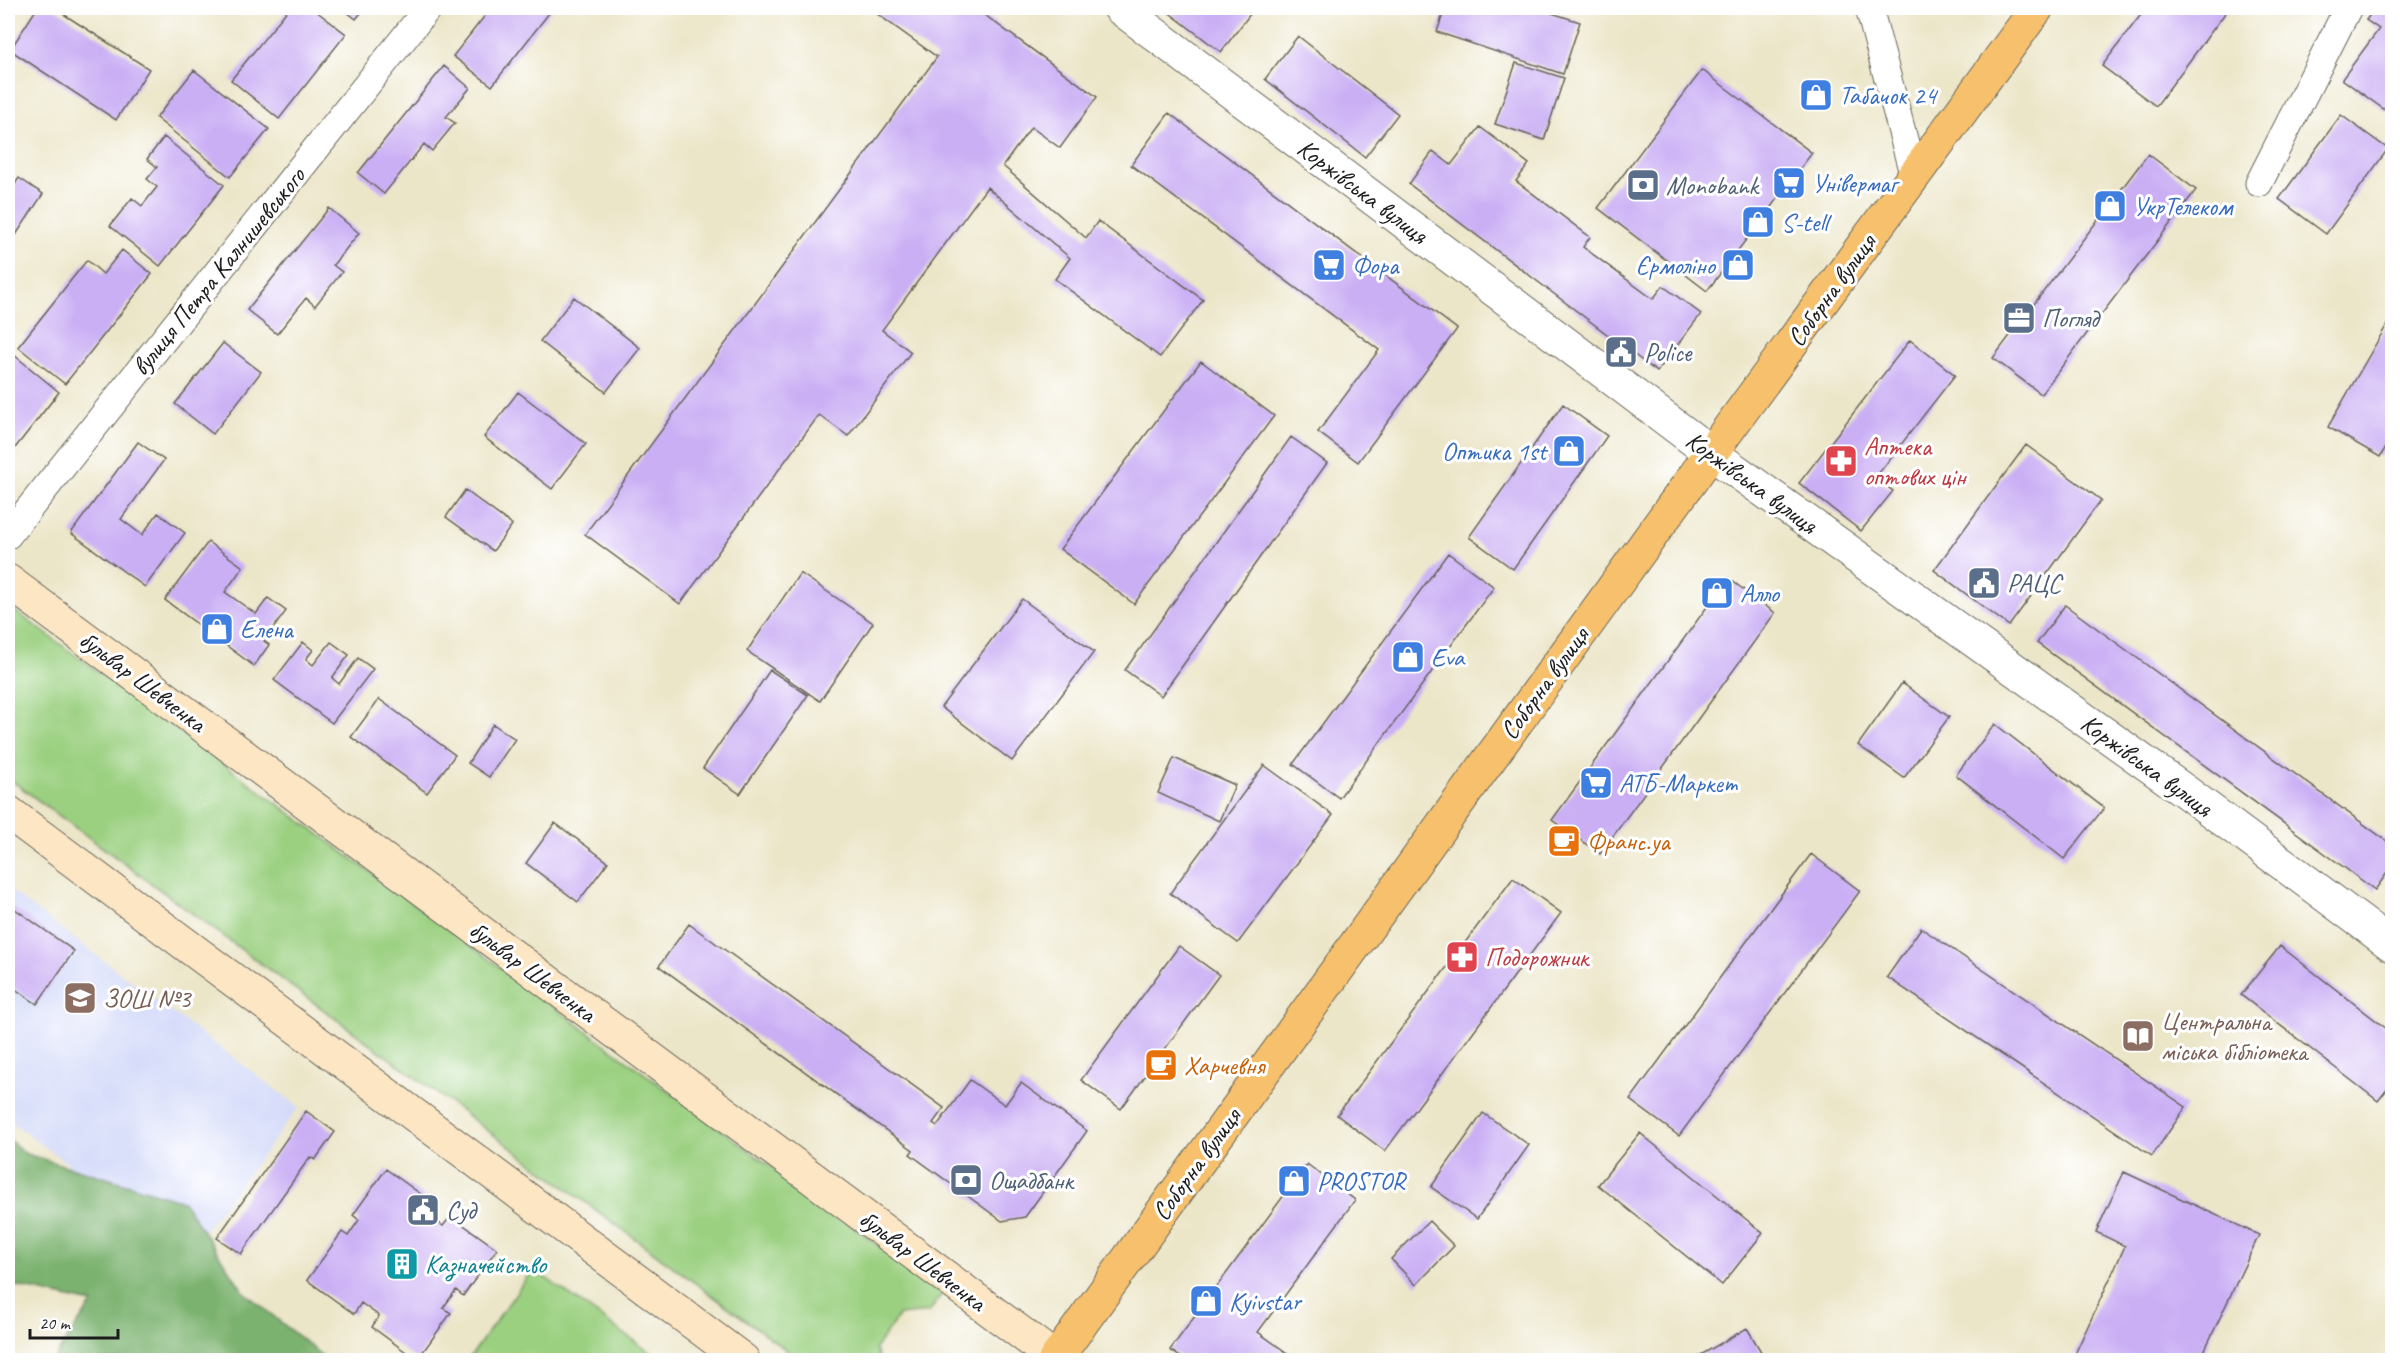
<svg xmlns="http://www.w3.org/2000/svg" width="2400" height="1368" font-family="Caveat,sans-serif">
<style>
.built{fill:#d3d9f9}
.green{fill:#9bd081;stroke:#5c764e;stroke-width:1.5}
.forest{fill:#7cb26f;stroke:#4c6746;stroke-width:1.5}
.building{fill:#caaff4}
.lines{fill:none;stroke-linecap:round;stroke-linejoin:round}
.minor-casing{stroke:#656359;stroke-width:29}
.tertiary-casing{stroke:#656359;stroke-width:35}
.secondary-casing{stroke:#656359;stroke-width:35}
.primary-casing{stroke:#656359;stroke-width:35}
.minor{stroke:#fff;stroke-width:27}
.tertiary{stroke:#fff;stroke-width:33}
.secondary{stroke:#fce6c4;stroke-width:33}
.primary{stroke:#f7c06c;stroke-width:33}
.labels{text-anchor:middle;stroke-width:6;stroke-linejoin:round;paint-order:stroke}
.shop-label{font-size:26px;fill:#366cbe;stroke:#fff;text-anchor:start}
.service-label{font-size:26px;fill:#4e5e75;stroke:#fff;text-anchor:start}
.street-label{font-size:26px;fill:#1c1c1c;stroke:#fff}
.health-label{font-size:26px;fill:#be3a42;stroke:#fff;text-anchor:start}
.food-label{font-size:26px;fill:#c56008;stroke:#fff;text-anchor:start}
.education-label{font-size:26px;fill:#785e54;stroke:#fff;text-anchor:start}
.culture-label{font-size:26px;fill:#0d838f;stroke:#fff;text-anchor:start}
</style>
<rect width="100%" height="100%" fill="#fff"/>
<filter id="ink" filterUnits="userSpaceOnUse"><feTurbulence type="fractalNoise" baseFrequency=".0167" numOctaves="2"/><feDisplacementMap in="SourceGraphic" scale="12" xChannelSelector="R" yChannelSelector="G"/><feConvolveMatrix kernelMatrix="1 2 1 2 8 2 1 2 1" color-interpolation-filters="sRGB"/></filter>
<filter id="wash" filterUnits="userSpaceOnUse"><feTurbulence type="fractalNoise" baseFrequency=".008" numOctaves="4" result="noise"/><feDisplacementMap in="SourceGraphic" scale="24" xChannelSelector="R" yChannelSelector="G"/><feGaussianBlur stdDeviation="1.35" result="paint"/><feColorMatrix in="noise" values="0 0 0 0 0 0 0 0 0 0 0 0 0 0 0 0 0 1.4 0 .05"/><feComposite in="paint" operator="in"/></filter>
<g filter="url(#wash)">
<rect width="100%" height="100%" fill="#ece6c9"/>
<!-- built -->
<path class="built" d="M8,889L299,1107L188,1252L8,1120Z"/>
<!-- green -->
<path class="green" d="M14,610L943,1293L929,1312L899,1315L875,1349L880,1360H800L8,778V619Z
M533,1269L661,1360H468Z"/>
<!-- forest -->
<path class="forest" d="M8,1139L26,1154L183,1201L244,1292L327,1360H53L92,1303L16,1286L8,1290Z"/>
<g id="blocks">
<!-- building -->
<path class="building" d="M37,8H54L149,69L116,120L10,50Z
M289,8H312L346,34L279,119L231,80Z
M342,8H365L356,19Z
M491,8H553L492,86L453,56Z
M869,8H975L1097,97L1060,148L1031,127L1003,166L1086,238L1098,221L1203,300L1160,357L1055,279L1070,258L987,187L882,330L911,352L848,436L819,415L680,604L585,534L937,57Z
M1163,8H1244L1251,13L1221,52Z
M1445,8H1536L1580,22L1563,74L1437,32Z
M2146,8H2229L2156,106L2102,66Z
M2375,8H2392V109L2389,113L2342,79L2379,29L2366,20Z
M1298,36L1398,114L1365,157L1265,79Z
M1516,63L1564,78L1544,140L1495,124Z
M444,66L470,88L446,117L455,123L432,151L424,144L384,194L358,173Z
M194,70L269,129L230,177L156,118Z
M1702,70L1812,153L1707,291L1598,208Z
M1169,113L1457,329L1358,462L1318,432L1379,350L1131,165Z
M2341,115L2388,149L2326,234L2279,199Z
M1480,127L1529,164L1516,181L1590,237L1583,247L1653,299L1663,286L1701,314L1657,372L1409,184L1433,151L1451,165Z
M164,137L224,185L160,266L110,226L132,198L142,206L157,187L147,179L157,167L147,159Z
M2148,154L2196,190L2041,394L1993,358Z
M19,178L43,194L8,247V192L9,193Z
M329,208L359,233L333,265L342,272L315,306L306,298L277,334L247,310Z
M122,250L152,274L65,384L18,347L87,260L103,274Z
M574,297L640,348L606,392L540,341Z
M2392,316V437L2380,457L2328,427Z
M1910,340L1955,375L1875,478L1893,491L1861,531L1799,483Z
M223,343L261,372L213,434L175,404Z
M8,350L59,392L8,457Z
M1201,361L1274,416L1134,604L1060,549Z
M518,392L586,444L552,489L484,437Z
M1563,404L1607,436L1513,569L1469,537Z
M1291,437L1327,463L1161,696L1125,670Z
M138,442L164,460L121,519L142,535L158,513L185,533L145,587L71,533Z
M2026,445L2101,500L2009,626L1934,570Z
M465,490L512,525L493,551L446,517Z
M208,542L243,567L225,592L256,614L268,598L286,611L264,641L269,645L254,666L165,600Z
M1448,553L1494,587L1339,798L1293,764Z
M800,573L873,623L820,701L747,651Z
M1728,578L1775,613L1600,854L1552,820Z
M1022,599L1094,652L1012,761L941,707Z
M2065,605L2392,845V866L2375,890L2037,643Z
M303,642L313,650L306,659L313,665L331,642L349,655L332,678L339,684L358,658L373,669L332,723L274,680Z
M770,670L808,695L740,794L703,768Z
M1902,683L1949,717L1904,778L1858,745Z
M379,699L455,755L427,793L351,737Z
M493,724L515,739L489,777L468,763Z
M1995,724L2104,808L2064,859L1956,775Z
M1174,758L1235,785L1219,821L1158,793Z
M1264,765L1333,815L1238,943L1170,893Z
M555,823L608,862L578,902L526,863Z
M1811,854L1860,891L1679,1136L1630,1100Z
M1513,878L1561,913L1385,1151L1337,1115Z
M8,904L74,951L37,1004L8,984V976L10,972L8,970Z
M689,924L944,1108L933,1123L937,1126L970,1080L1005,1105L1021,1083L1087,1131L1025,1217L1002,1221L910,1154L913,1150L659,966Z
M1921,928L2186,1107L2152,1156L1887,977Z
M1179,946L1219,975L1121,1109L1081,1080Z
M2280,946L2392,1033V1083L2378,1101L2241,995Z
M306,1111L335,1132L315,1160L310,1157L241,1254L217,1238Z
M1483,1113L1529,1145L1477,1219L1431,1187Z
M1640,1133L1763,1233L1722,1285L1598,1185Z
M1307,1164L1355,1200L1258,1332L1297,1360H1185L1170,1350Z
M386,1169L433,1203L425,1213L443,1226L451,1216L497,1249L463,1296L456,1290L443,1308L451,1313L417,1360L372,1327L379,1316L361,1303L354,1314L307,1280L342,1232L348,1236L359,1220L353,1215Z
M2124,1172L2259,1235L2200,1360H2089L2075,1354L2125,1246L2096,1232Z
M1429,1221L1454,1246L1416,1285L1391,1259Z
M1747,1328L1766,1360H1692Z"/>
</g>
</g>
<g filter="url(#ink)">
<use href="#blocks" fill-opacity="0" stroke="#656359" stroke-width="1.5"/>
<g class="lines">
<defs>
<path id="minor" d="M1869,8L1914,177
M2259,183L2348,8
M8,535L428,8"/>
<path id="tertiary" d="M1120,8L1711,453L2186,792L2392,945"/>
<path id="secondary" d="M8,581L1056,1359
M8,812L743,1360"/>
<path id="primary" d="M1055,1360L1711,453L2037,8"/>
</defs>
<!-- minor casing -->
<use href="#minor" class="minor-casing"/>
<!-- tertiary casing -->
<use href="#tertiary" class="tertiary-casing"/>
<!-- secondary casing -->
<use href="#secondary" class="secondary-casing"/>
<!-- primary casing -->
<use href="#primary" class="primary-casing"/>
<!-- minor -->
<use href="#minor" class="minor"/>
<!-- tertiary -->
<use href="#tertiary" class="tertiary"/>
<!-- secondary -->
<use href="#secondary" class="secondary"/>
<!-- primary -->
<use href="#primary" class="primary"/>
</g>
</g>
<!-- icons -->
<defs>
<symbol id="shop-square" viewBox="-11 -11 22 22"><rect x="-9" y="-9" width="18" height="18" rx="4" fill="#3f7fe0" stroke="#fff"/><path d="M-5-2.5h2.3a2.7 3.5 0 0 1 5.4 0H5L5.5 6h-11ZM-1.5-2.5h3a1.5 2.3 0 0 0-3 0Z" fill="#fff"/></symbol>
<symbol id="supermarket-square" viewBox="-11 -11 22 22"><rect x="-9" y="-9" width="18" height="18" rx="4" fill="#3f7fe0" stroke="#fff"/><path d="M-6-5.5h2.5l.6 2H6L4.5 2H-2.5L-4.4-4H-6ZM-1.5 3.2a1.3 1.3 0 1 0 .1 0ZM3 3.2a1.3 1.3 0 1 0 .1 0Z" fill="#fff"/></symbol>
<symbol id="bank-square" viewBox="-11 -11 22 22"><rect x="-9" y="-9" width="18" height="18" rx="4" fill="#5c6f8a" stroke="#fff"/><path d="M-6-4H6V4H-6ZM0-2.3a2.3 2.3 0 1 0 0 4.6a2.3 2.3 0 1 0 0-4.6Z" fill="#fff"/></symbol>
<symbol id="office-square" viewBox="-11 -11 22 22"><rect x="-9" y="-9" width="18" height="18" rx="4" fill="#5c6f8a" stroke="#fff"/><path d="M-6-3h4V-5.5h4V-3h4V5H-6ZM-1-4.5V-3h2v-1.5ZM-6 0V1H6V0Z" fill="#fff"/></symbol>
<symbol id="civic-square" viewBox="-11 -11 22 22"><rect x="-9" y="-9" width="18" height="18" rx="4" fill="#5c6f8a" stroke="#fff"/><path d="M-.6-6.5H3V-4.5H.6V-3L4-1V1h2V6H-6V1h2V-1L-.6-3ZM-1.2 2.5V6h2.4V2.5Z" fill="#fff"/></symbol>
<symbol id="pharmacy-square" viewBox="-11 -11 22 22"><rect x="-9" y="-9" width="18" height="18" rx="4" fill="#e0444e" stroke="#fff"/><path d="M-2-6h4v4h4v4h-4v4h-4v-4h-4v-4h4Z" fill="#fff"/></symbol>
<symbol id="cafe-square" viewBox="-11 -11 22 22"><rect x="-9" y="-9" width="18" height="18" rx="4" fill="#e8710a" stroke="#fff"/><path d="M-5.5-4.5H6V0H3Q3 3.5 0 3.5H-2.5Q-5.5 3.5-5.5 0ZM3-3.2v2h1.7v-2ZM-6 4.5H4V6H-6Z" fill="#fff"/></symbol>
<symbol id="school-square" viewBox="-11 -11 22 22"><rect x="-9" y="-9" width="18" height="18" rx="4" fill="#8d6e63" stroke="#fff"/><path d="M0-5L7-2L0 1L-7-2ZM-4 1L0 2.5L4 1V4Q0 6-4 4Z" fill="#fff"/></symbol>
<symbol id="library-square" viewBox="-11 -11 22 22"><rect x="-9" y="-9" width="18" height="18" rx="4" fill="#8d6e63" stroke="#fff"/><path d="M-6-4Q-3-5.5-.7-3.5V5Q-3 3-6 4ZM6-4Q3-5.5 .7-3.5V5Q3 3 6 4Z" fill="#fff"/></symbol>
<symbol id="building-square" viewBox="-11 -11 22 22"><rect x="-9" y="-9" width="18" height="18" rx="4" fill="#0f9aa8" stroke="#fff"/><path d="M-4-6H4V6H1V3H-1V6H-4ZM-2.5-4.3h1.7v1.8h-1.7ZM.8-4.3h1.7v1.8H.8ZM-2.5-1h1.7V.8h-1.7ZM.8-1h1.7V.8H.8Z" fill="#fff"/></symbol>
</defs>
<g fill-rule="evenodd">
<use href="#shop-square" x="1797" y="76" width="38" height="38"/>
<use href="#supermarket-square" x="1770" y="164" width="38" height="38"/>
<use href="#bank-square" x="1624" y="166" width="38" height="38"/>
<use href="#shop-square" x="2091" y="187" width="38" height="38"/>
<use href="#shop-square" x="1739" y="203" width="38" height="38"/>
<use href="#supermarket-square" x="1310" y="246" width="38" height="38"/>
<use href="#shop-square" x="1719" y="246" width="38" height="38"/>
<use href="#office-square" x="2000" y="299" width="38" height="38"/>
<use href="#civic-square" x="1602" y="333" width="38" height="38"/>
<use href="#shop-square" x="1550" y="432" width="38" height="38"/>
<use href="#pharmacy-square" x="1822" y="442" width="38" height="38"/>
<use href="#civic-square" x="1965" y="564" width="38" height="38"/>
<use href="#shop-square" x="1698" y="574" width="38" height="38"/>
<use href="#shop-square" x="198" y="610" width="38" height="38"/>
<use href="#shop-square" x="1389" y="638" width="38" height="38"/>
<use href="#supermarket-square" x="1577" y="764" width="38" height="38"/>
<use href="#cafe-square" x="1545" y="822" width="38" height="38"/>
<use href="#pharmacy-square" x="1443" y="938" width="38" height="38"/>
<use href="#school-square" x="61" y="979" width="38" height="38"/>
<use href="#library-square" x="2119" y="1017" width="38" height="38"/>
<use href="#cafe-square" x="1142" y="1046" width="38" height="38"/>
<use href="#bank-square" x="947" y="1161" width="38" height="38"/>
<use href="#shop-square" x="1275" y="1162" width="38" height="38"/>
<use href="#civic-square" x="404" y="1191" width="38" height="38"/>
<use href="#building-square" x="383" y="1245" width="38" height="38"/>
<use href="#shop-square" x="1187" y="1282" width="38" height="38"/>
</g>
<g class="labels">
<!-- shop labels -->
<g class="shop-label">
<text x="1839" y="104">Табачок 24</text>
<text x="1812" y="192">Універмаг</text>
<text x="2133" y="215">УкрТелеком</text>
<text x="1781" y="231">S-tell</text>
<text x="1352" y="274">Фора</text>
<text x="1715" y="274" text-anchor="end">Єрмоліно</text>
<text x="1546" y="460" text-anchor="end">Оптика 1st</text>
<text x="1740" y="602">Алло</text>
<text x="240" y="638">Елена</text>
<text x="1431" y="666">Eva</text>
<text x="1619" y="792">АТБ-Маркет</text>
<text x="1317" y="1190">PROSTOR</text>
<text x="1229" y="1310">Kyivstar</text>
</g>
<!-- service labels -->
<g class="service-label">
<text x="1666" y="194">Monobank</text>
<text x="2042" y="327">Погляд</text>
<text x="1644" y="361">Police</text>
<text x="2007" y="592">РАЦС</text>
<text x="989" y="1189">Ощадбанк</text>
<text x="446" y="1219">Суд</text>
</g>
<!-- street labels -->
<g class="street-label">
<text transform="translate(1363 191) rotate(37)" y="9">Коржівська вулиця</text>
<text transform="translate(218 271) rotate(-51)" y="9">вулиця Петра Калнишевського</text>
<text transform="translate(1831 290) rotate(-54)" y="9">Соборна вулиця</text>
<text transform="translate(1752 482) rotate(36)" y="9">Коржівська вулиця</text>
<text transform="translate(143 681) rotate(37)" y="9">бульвар Шевченка</text>
<text transform="translate(1544 683) rotate(-54)" y="9">Соборна вулиця</text>
<text transform="translate(2147 765) rotate(36)" y="9">Коржівська вулиця</text>
<text transform="translate(533 971) rotate(37)" y="9">бульвар Шевченка</text>
<text transform="translate(1196 1164) rotate(-54)" y="9">Соборна вулиця</text>
<text transform="translate(923 1260) rotate(37)" y="9">бульвар Шевченка</text>
</g>
<!-- health labels -->
<g class="health-label">
<text x="1864" y="455">Аптека<tspan x="1864" dy="30">оптових цін</tspan></text>
<text x="1485" y="966">Подорожник</text>
</g>
<!-- food labels -->
<g class="food-label">
<text x="1587" y="850">Франс.уа</text>
<text x="1184" y="1074">Харчевня</text>
</g>
<!-- education labels -->
<g class="education-label">
<text x="103" y="1007">ЗОШ №3</text>
<text x="2161" y="1030">Центральна<tspan x="2161" dy="30">міська бібліотека</tspan></text>
</g>
<!-- culture labels -->
<g class="culture-label">
<text x="425" y="1273">Казначейство</text>
</g>
</g>
<!-- margin -->
<rect width="2400" height="1368" fill="none" stroke="#fff" stroke-width="30"/>
<!-- scale -->
<path d="M30 1329v9h88v-9" fill="none" stroke="#1c1c1c" stroke-width="3"/>
<text x="39" y="1329" font-size="18" fill="#1c1c1c" stroke="#ffffff" stroke-width="4.5" paint-order="stroke">20 m</text>
</svg>
